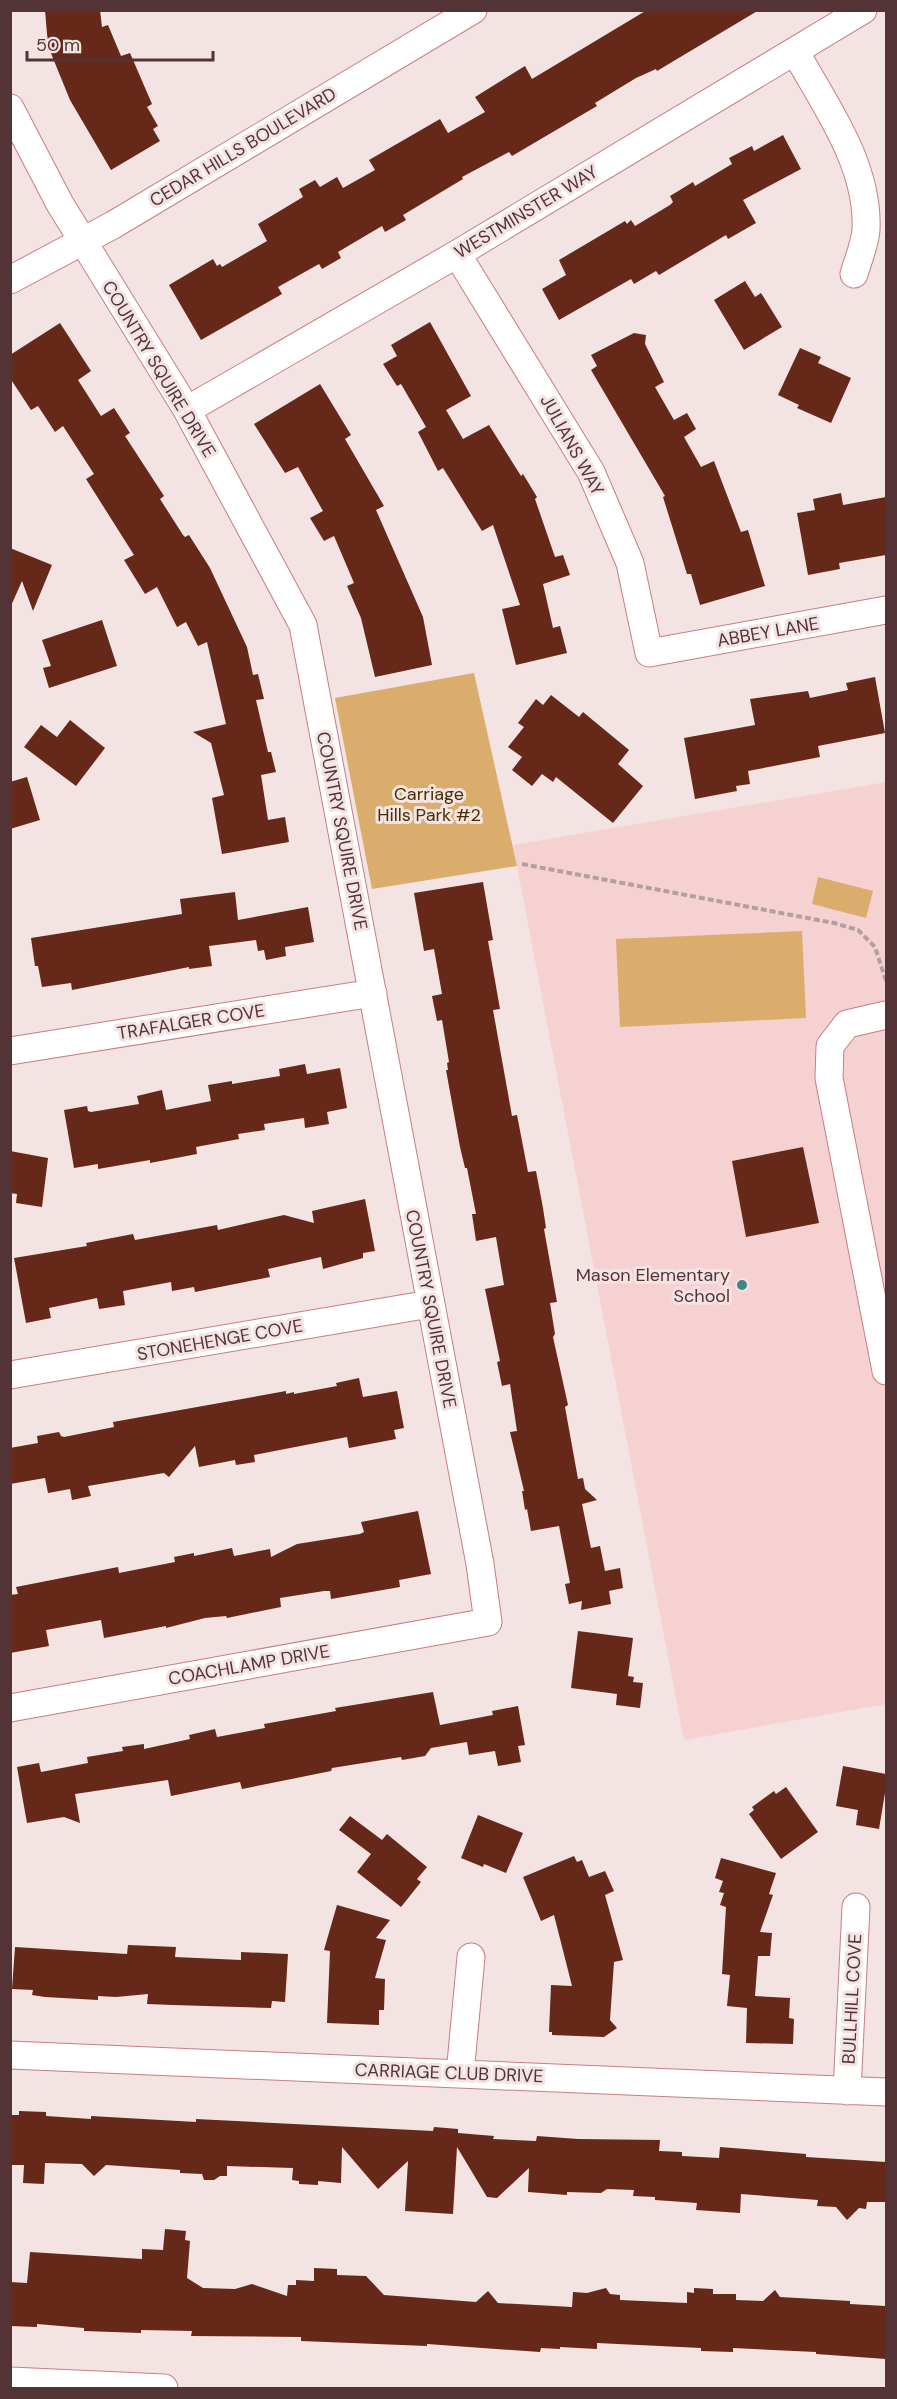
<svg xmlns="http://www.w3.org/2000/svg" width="897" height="2399" font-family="'DM Sans',sans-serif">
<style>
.built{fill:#f5d1d2}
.green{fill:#dbad6c}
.building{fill:#662819}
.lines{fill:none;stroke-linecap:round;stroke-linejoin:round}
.minor-casing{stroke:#c87d83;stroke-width:29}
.path{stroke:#b59e9f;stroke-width:4;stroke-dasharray:6 3;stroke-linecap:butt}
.minor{stroke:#fff;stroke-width:27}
.poi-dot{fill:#3d8685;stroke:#f4e3e3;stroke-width:2}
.labels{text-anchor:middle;stroke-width:6;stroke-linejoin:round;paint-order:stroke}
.street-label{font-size:18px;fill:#533335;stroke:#f4e3e3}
.park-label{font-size:18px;fill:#482e01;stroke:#f4e3e3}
.poi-label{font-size:18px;fill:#533335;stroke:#f4e3e3;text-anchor:end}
</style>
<rect width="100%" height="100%" fill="#f4e3e3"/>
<!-- built -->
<path class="built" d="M886,782V1704L684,1740L513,845Z"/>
<!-- green -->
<path class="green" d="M474,673L517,866L372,889L335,698Z
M818,877L873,891L866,918L812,904Z
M802,931L806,1018L620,1027L616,939Z"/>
<!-- building -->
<path class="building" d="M45,10H100L102,27L108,25L121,56L130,53L152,104L147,107L158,126L153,129L160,141L111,170L70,100L48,46Z
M647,10H759L657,71L656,69L636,78L595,103L597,106L512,156L509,152L462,177L463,179L403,215L406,220L385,232L382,226L338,252L341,258L322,269L319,264L278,287L282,294L201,340L169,285L213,259L217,266L220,264L222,267L267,241L258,224L303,197L299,189L315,180L320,187L337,177L343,188L375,170L369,160L440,119L448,133L485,112L475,97L525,66L532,79Z
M783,135L801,169L743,200L756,223L728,239L726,235L659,275L656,271L634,284L631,279L559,320L542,289L566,275L559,260L625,221L627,224L631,220L635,226L670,205L673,202L670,196L693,182L695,186L732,164L729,158L752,146L754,151Z
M745,281L755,297L761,293L782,327L744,350L714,300Z
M430,322L471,396L446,410L463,439L489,425L521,476L523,474L537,497L535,499L555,557L563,555L570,575L543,584L553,628L560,626L567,653L516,665L502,609L520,605L493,525L482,531L443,468L438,471L418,432L426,427L401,384L397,386L383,364L397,356L391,345Z
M60,323L91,371L78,380L101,416L114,408L130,433L125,436L164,496L160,499L183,535L185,537L189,535L210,568L247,647L253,675L258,674L264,699L256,700L268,752H271L276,772L261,775L268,820L285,817L289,842L222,854L212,798L224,795L211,743L193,732L226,724L207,642L198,646L186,622L177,627L157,587L145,594L124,560L134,555L86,479L94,474L63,426L55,432L38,406L31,410L10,378V355Z
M634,333L646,335L645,344L664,382L655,387L674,420L687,413L696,429L684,437L701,467L714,461L741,532L748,530L765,586L700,605L691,574H687L663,497L665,496L591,370L597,366L591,355Z
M800,348L821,357L818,363L851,378L831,423L797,408L799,405L778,395Z
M320,384L351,435L345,439L384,506L376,510L423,617L432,665L375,677L361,618L347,586L354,583L334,536L324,541L310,518L323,511L298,467L285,473L254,424Z
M841,493L843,505L886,497V555L839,563L840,569L808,575L797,513L815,510L813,499Z
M10,548L52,565L33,611L22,581L10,608Z
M102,620L117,666L49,688L43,668L51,666L42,640Z
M875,677L885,733L818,746L820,757L748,771L750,784L736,786L737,791L695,799L684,738L755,725L750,699L808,691L810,698L848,690L846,683Z
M551,695L579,717L583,712L629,750L618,764L643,786L613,823L556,777L553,782L542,774L532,786L512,770L522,757L508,747L524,727L518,723L536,699L543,705Z
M70,720L105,748L76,786L24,747L41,725L57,737Z
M27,777L40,820L10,829V782Z
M483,882L493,940L488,941L500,1009L493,1010L512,1116L517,1115L528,1172L536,1171L543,1208L546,1228L544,1229L557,1302L550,1303L555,1334L553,1337L568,1405L565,1407L578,1479L583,1478L585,1489L597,1500L582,1504L591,1548L600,1546L605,1571L620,1568L623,1588L609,1591L611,1604L581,1610L582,1601L569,1604L565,1584L570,1583L559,1526L531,1531L527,1509L525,1510L522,1491H524L510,1432L517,1431L510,1384L502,1386L497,1362L500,1361L485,1289L504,1285L496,1237L476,1241L472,1214H476L467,1168H465L460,1147L446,1070H448L447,1063L449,1062L442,1020L437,1021L432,996L442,994L434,949L424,951L414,893Z
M235,892L238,920L308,907L314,942L285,947L286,956L266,960L264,950L258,951L256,940L209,946L212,966L189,969V967L72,990L71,983L42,987L38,966H35L31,938L182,914L180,899Z
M305,1064L307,1074L340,1068L347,1108L327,1112L329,1124L305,1128L304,1118L264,1124L265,1130L238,1134L239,1139L196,1147L197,1154L150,1163V1160L98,1169V1164L74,1168L64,1110L87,1106L88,1111L91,1112L139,1104L137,1096L162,1090L166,1110L211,1101L208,1085L232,1081V1084L280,1076L279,1069Z
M803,1147L819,1223L746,1237L732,1161Z
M10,1151L48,1158L42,1207L16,1203L17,1194L10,1193Z
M365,1199L375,1251L363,1253V1258L323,1269L321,1257L268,1269L270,1277L195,1292L194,1287L172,1291L171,1282L123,1291L125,1305L99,1309L97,1298L49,1308L51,1318L26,1323L14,1258L87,1246L86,1243L133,1234L135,1240L217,1225L218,1230L284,1215L314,1223L312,1211Z
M359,1378L363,1397L397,1391L404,1428L394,1430L396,1439L349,1448L347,1437L254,1455L255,1462L236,1465L235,1460L199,1467L195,1446L169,1477L164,1473L88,1486L91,1496L72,1500L70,1489L48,1493L45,1478L10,1484V1448L38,1443L37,1436L59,1432L61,1436L64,1437L114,1427L113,1422L286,1391V1394L294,1392V1394L337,1386L336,1383Z
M418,1511L431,1574L399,1580L400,1587L331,1599L330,1591H324L280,1598L281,1607L227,1618L226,1616L205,1618L166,1628V1626L104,1638L101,1620L46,1630L49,1646L10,1653V1595L18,1594L16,1587L118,1567L119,1573L175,1562L174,1557L194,1553V1556L232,1548L234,1556L270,1549L271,1557L297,1544L360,1534L364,1532L361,1522Z
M578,1631L633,1638L628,1676L634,1677L633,1682L643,1683L640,1708L616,1705L617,1694L571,1688Z
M433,1692L440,1725L493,1715L492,1711L518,1706L525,1745L518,1746L521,1762L498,1766L495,1751L469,1755L467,1742L431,1748L425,1756L402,1760L401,1757L332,1768L331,1771L242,1789L240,1782L171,1796L168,1780L75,1794L80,1823L64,1817L27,1823L17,1767L39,1763L41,1772L88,1763L87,1757L123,1751L122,1747L144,1744V1749L190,1739L189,1735L215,1729L217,1737L265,1728L264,1724L336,1711L335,1708Z
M843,1766L886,1774V1787L879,1829L856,1825L858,1810L836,1806Z
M786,1787L818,1832L781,1859L749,1814L754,1810L752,1807L774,1791L776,1794Z
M478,1815L523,1833L506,1873L484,1864L483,1867L461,1858Z
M350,1816L382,1840L387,1834L427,1867L417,1879L421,1882L401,1907L357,1872L371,1854L339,1830Z
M574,1856L577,1862L582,1860L589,1877L605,1871L614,1891L605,1895L623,1960L614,1962L610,2020L617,2028L604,2037L552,2035V2032H549L551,1985L572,1986L554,1915L541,1921L523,1877Z
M721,1858L776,1873L769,1894L773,1895L760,1932L772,1933L770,1956H758L755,1996L790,1998L789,2018L794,2019L793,2044L746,2043L747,2008L727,2006L730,1975L722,1974L726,1907L720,1905L724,1893L719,1892L723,1881L715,1878Z
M337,1905L390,1920L376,1938L386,1940L375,1978L385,1979L384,2010H379V2025L327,2023L330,1951L324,1950Z
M128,1945L176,1947L175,1957L241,1960V1952L288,1954L285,2002L272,2001L271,2008L173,2005L147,2004L148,1994L116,1997L98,1996V2000L45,1997L32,1995L33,1990L12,1989L15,1947L127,1954Z
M19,2111L46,2112V2116L91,2119V2116L196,2122V2119L433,2131L434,2127L458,2129V2133L494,2136L493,2139L536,2141L537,2136L578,2139L660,2140L659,2151L682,2152V2156L719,2158L720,2147L806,2154V2157L886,2162V2202H867L866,2209L859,2208L847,2220L836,2207L817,2206L818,2200L741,2194L740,2213L696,2210L697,2203L655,2200V2197L633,2196L634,2190L607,2189L601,2193L567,2192V2195L528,2192L529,2168L497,2198L487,2197L457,2147L453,2214L405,2211L408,2161L378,2189L342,2147L341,2183L318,2181V2185L299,2184V2181L292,2180L293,2168L227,2166V2176H220L214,2180H204L202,2174L180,2173V2170L106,2165L94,2176L82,2164L45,2163L44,2184L23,2183L24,2165H10V2115H19Z
M165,2229L186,2231L185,2240L190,2241L187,2278L203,2288L235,2289L252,2284L287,2296L288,2285H296V2280L314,2281V2268L337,2269V2275L366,2276L384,2295L450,2300L476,2302L488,2291L498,2303L572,2307L573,2292L587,2293L606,2288L610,2294L620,2295V2300L687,2303V2292L694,2293V2288L713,2289V2294H736V2300L763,2301L775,2290L780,2297L850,2301V2304L885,2306L886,2359L816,2354V2352L733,2348V2352L701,2351V2348L597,2343V2349L560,2347V2349L541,2348L540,2352L427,2344V2346L301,2341V2337L191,2336L192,2331L141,2330V2333L84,2331V2328L37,2324V2327L10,2326V2282L27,2283L30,2252L142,2259V2249L163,2250Z"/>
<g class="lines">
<defs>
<path id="minor" d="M795,51C825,106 869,164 866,230C865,244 858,260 854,274
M10,108L60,204L187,410L303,625L480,1564L488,1622L10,1708
M457,254L591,472L630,563L649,653L886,610
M10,280L113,225L473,10
M187,410L457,254L863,10
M886,1015L847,1024L830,1046L829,1078L886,1371
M10,1051L373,993
M10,1375L430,1304
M10,2055L886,2092
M460,2074L471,1957
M847,2091L856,1907
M10,2381L164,2388"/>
</defs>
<!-- minor casing -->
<use href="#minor" class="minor-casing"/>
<!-- path -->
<path class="path" d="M522,864L834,923L858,930L875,947L886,981"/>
<!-- minor -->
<use href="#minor" class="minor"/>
</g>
<!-- markers -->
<circle class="poi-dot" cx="742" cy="1285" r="6"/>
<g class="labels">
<!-- street labels -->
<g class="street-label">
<text transform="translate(243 147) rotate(-31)" y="6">CEDAR HILLS BOULEVARD</text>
<text transform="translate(526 212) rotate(-31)" y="6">WESTMINSTER WAY</text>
<text transform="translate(159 369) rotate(59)" y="6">COUNTRY SQUIRE DRIVE</text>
<text transform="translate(572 445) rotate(61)" y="6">JULIANS WAY</text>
<text transform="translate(768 632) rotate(-10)" y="6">ABBEY LANE</text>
<text transform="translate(342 831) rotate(79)" y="6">COUNTRY SQUIRE DRIVE</text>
<text transform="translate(191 1022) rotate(-9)" y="6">TRAFALGER COVE</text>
<text transform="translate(431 1309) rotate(79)" y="6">COUNTRY SQUIRE DRIVE</text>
<text transform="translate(220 1340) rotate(-10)" y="6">STONEHENGE COVE</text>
<text transform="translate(249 1665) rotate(-10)" y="6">COACHLAMP DRIVE</text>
<text transform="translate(852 1999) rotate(-87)" y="6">BULLHILL COVE</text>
<text transform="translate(449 2073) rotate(2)" y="6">CARRIAGE CLUB DRIVE</text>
</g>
<!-- park labels -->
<g class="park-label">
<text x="429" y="800">Carriage<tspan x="429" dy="21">Hills Park #2</tspan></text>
</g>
<!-- poi labels -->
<g class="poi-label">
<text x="730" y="1281">Mason Elementary<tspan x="730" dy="21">School</tspan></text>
</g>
</g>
<!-- border -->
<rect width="897" height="2399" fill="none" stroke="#533335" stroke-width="24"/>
<!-- scale -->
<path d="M27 51v9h186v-9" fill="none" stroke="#533335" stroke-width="3"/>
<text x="36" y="51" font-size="18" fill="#533335" stroke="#f4e3e3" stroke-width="4.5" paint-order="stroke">50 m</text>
</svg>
